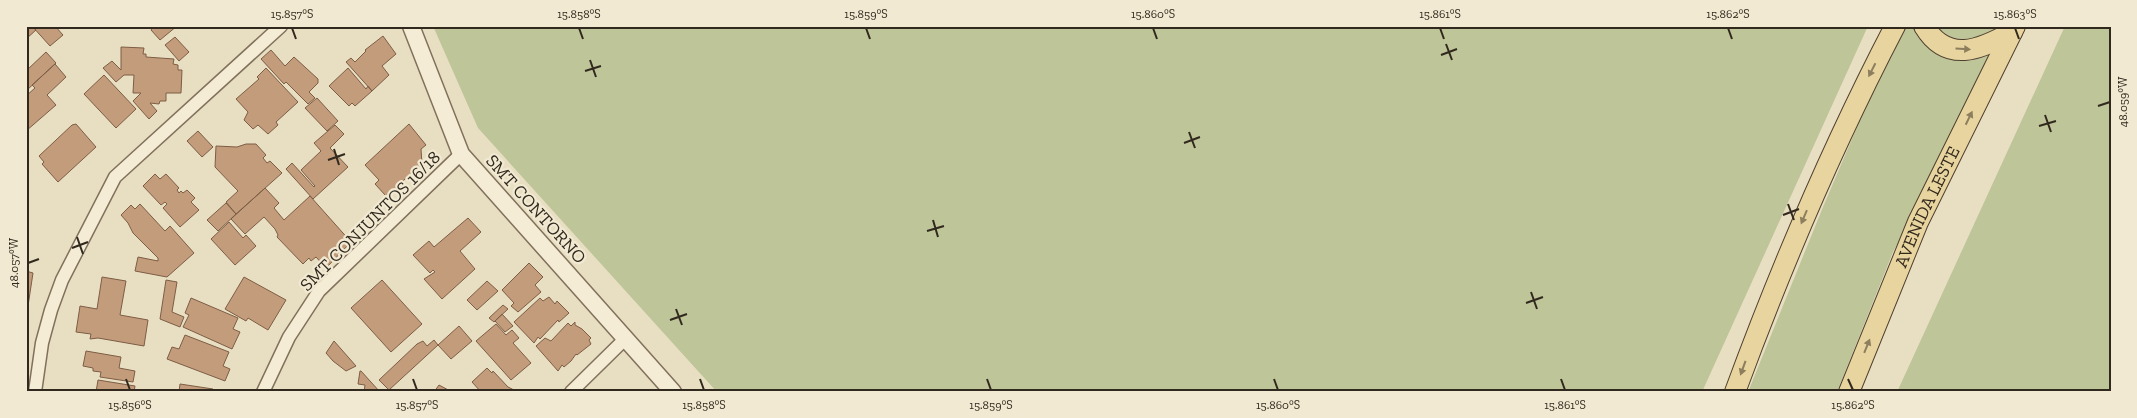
<svg xmlns="http://www.w3.org/2000/svg" width="2137" height="418" font-family="'Zilla Slab',serif">
<style>
.green{fill:#bec598}
.building{fill:#c39c7c;stroke:#7d5d44}
.lines{fill:none;stroke-linecap:round;stroke-linejoin:round}
.minor-casing{stroke:#81715c;stroke-width:15}
.tertiary-casing{stroke:#81715c;stroke-width:19}
.primary-casing{stroke:#4f3f2f;stroke-width:22}
.minor{stroke:#f4ecd5;stroke-width:12}
.tertiary{stroke:#f4ecd5;stroke-width:16}
.primary{stroke:#e8d49e;stroke-width:20}
.oneway{fill:#8d7e5e}
.ticks{fill:none;stroke:#32291e;stroke-width:2}
.labels{text-anchor:middle;stroke-width:4.5;stroke-linejoin:round;paint-order:stroke}
.street-label{font-size:18px;fill:#32291e;stroke:#f1e9d1}
.neatline{fill:none;stroke:#32291e;stroke-width:2}
.ticks-label{font-size:12px;text-anchor:middle;fill:#32291e}
</style>
<rect width="100%" height="100%" fill="#e8dfc3"/>
<!-- green -->
<path class="green" d="M433,26H1868L1702,392H717L478,128Z
M1900,26H1924L1962,53L2017,26L1893,252L1837,392H1748L1823,207Z
M1926,26H2005L1963,51Z
M2065,26H2111V392H1897Z"/>
<!-- building -->
<path class="building" d="M26,26H32L36,30L26,39Z
M32,26H55L63,35L50,46Z
M177,26L160,40L151,30L154,26Z
M383,36L396,54L382,66L389,75L372,91L346,62L351,58L355,62L366,51L365,50Z
M175,37L189,52L179,61L165,45Z
M121,47L144,48L143,54H146V57L174,59L173,64L178,65V70H182L181,93H166V101H160L159,104L150,103L157,111L149,119L133,101L141,93H133L134,75H124L116,82L103,68L112,61L121,70Z
M271,50L285,66L294,57L318,79V83L309,92L315,98L308,104L286,82L284,84L261,59Z
M46,52L56,63L26,91V71Z
M55,64L66,77L47,95L56,105L26,131V96L35,88L32,85Z
M266,68L298,102L276,122L278,125L268,134L258,125L253,129L244,120L248,112L236,99L259,79L257,77Z
M348,68L366,89L368,86L372,91L355,106L352,103L349,106L329,86Z
M104,75L136,109L116,128L84,94Z
M317,98L338,121L327,131L305,108Z
M76,124L96,147L58,182L42,164L44,162L39,156L72,125Z
M409,124L426,145L421,149L422,164L386,196L375,184L379,180L365,165Z
M335,125L344,134L330,148L348,167L313,199L286,169L292,163L314,187L315,186L301,170L321,151L314,143Z
M198,131L213,147L202,157L187,141Z
M246,144H256L266,155L263,158L267,163L270,161L282,173L236,214L226,202L238,191L215,167L216,146L237,147Z
M155,174L160,179L166,174L179,188L177,190L179,193L181,191L183,193L187,190L195,198L191,202L199,210L180,227L163,208L167,204L165,202L161,205L143,186Z
M265,188L279,203L274,208L284,220L310,196L351,242L326,268L316,257L311,261L309,258L303,264L277,237L278,235L275,229L264,217L245,234L231,219Z
M226,203L236,214L218,231L207,220Z
M140,204L165,231L170,226L194,253L167,277L135,271L138,257L158,261V258L133,233L128,223L121,215L131,205L135,209Z
M468,218L481,232L460,251L475,269L442,299L424,279L435,272L433,270L430,273L413,255L429,241L434,247Z
M229,222L243,238L246,235L256,246L235,265L211,239Z
M529,263L543,277L535,285L541,292L518,312L511,306L514,303L502,290Z
M26,271L33,273L28,306H26Z
M102,277L126,281L120,315L148,320L144,346L98,338L90,339L91,334L76,332L80,306L97,309Z
M244,277L286,300L268,330L248,318L246,321L225,309Z
M166,280L177,282L172,312L184,317L180,327L160,319Z
M382,280L422,324L391,352L351,308Z
M487,281L498,291L477,310L467,300Z
M549,297L555,304L557,301L569,313L559,322L558,320L540,339L538,337L534,343L514,322L540,298L543,301Z
M191,298L238,318L233,329L240,332L232,349L183,327L189,315L185,313Z
M503,305L508,309L494,322L489,318Z
M502,314L513,326L505,332L495,321Z
M575,322V325L582,329L591,338L589,340L591,344L577,355L576,354L571,361L564,367L562,365L558,371L536,346L545,338L551,341L568,323L571,326Z
M496,324L506,335L512,330L519,338L513,343L531,363L511,380L476,341Z
M459,326L472,341L451,359L438,345Z
M185,335L229,352L223,366L230,369L225,381L167,359L172,347L179,349Z
M434,340L438,345L389,390L379,380L417,344L423,341L427,346Z
M334,341L356,366L346,371L333,361L326,353Z
M86,351L121,357L119,368L135,371L133,382L100,377L101,372L93,371V368L83,366Z
M487,368L492,373L493,371L508,387L518,392H481L472,382Z
M360,371H361L380,392H364L365,385L358,384Z
M98,380L135,386L134,392H96Z
M180,384L213,389V392H179Z
M439,385L452,392H434Z"/>
<g class="lines">
<defs>
<path id="minor" d="M35,392L42,343L51,310L62,280L115,177L281,26
M263,392L289,337L319,291L461,154
M571,392L625,339"/>
<path id="tertiary" d="M411,26L461,154L673,392"/>
<g id="primary">
<path d="M1924,26C1947,64 1980,50 2012,32"/>
<path d="M1735,392C1781,267 1833,145 1895,26"/>
<path id="s1" d="M1849,392L1918,222L2015,26"/>
</g>
</defs>
<!-- minor casing -->
<use href="#minor" class="minor-casing"/>
<!-- tertiary casing -->
<use href="#tertiary" class="tertiary-casing"/>
<!-- primary casing -->
<use href="#primary" class="primary-casing"/>
<!-- minor -->
<use href="#minor" class="minor"/>
<!-- tertiary -->
<use href="#tertiary" class="tertiary"/>
<!-- primary -->
<use href="#primary" class="primary"/>
</g>
<!-- one-way arrows -->
<defs><path id="oneway-solid" d="M-6-.8H1V-3.2L6.5 0L1 3.2V.8H-6Z" transform="scale(1.25)"/></defs>
<g class="oneway">
<use href="#oneway-solid" transform="translate(1963 49) rotate(3)"/>
<use href="#oneway-solid" transform="translate(1872 70) rotate(117)"/>
<use href="#oneway-solid" transform="translate(1969 118) rotate(-64)"/>
<use href="#oneway-solid" transform="translate(1804 217) rotate(113)"/>
<use href="#oneway-solid" transform="translate(1867 346) rotate(-68)"/>
<use href="#oneway-solid" transform="translate(1743 368) rotate(110)"/>
</g>
<!-- ticks -->
<path class="ticks" d="M292,28L296,39M579,28L583,39M866,28L870,39M1153,28L1157,39M1440,28L1444,39M1728,28L1732,39M2015,28L2019,39M1446,44L1452,60M1441,55L1457,49M590,60L596,77M585,71L601,66M2098,106L2110,102M2045,115L2051,132M2039,126L2056,121M1189,132L1195,148M1184,143L1200,137M334,149L339,165M328,160L345,154M1788,204L1794,220M1783,215L1799,209M933,220L938,237M927,231L944,226M77,237L83,254M72,248L88,242M28,263L39,259M1531,292L1537,309M1526,303L1543,297M676,309L682,325M670,320L687,314M126,379L130,390M413,379L417,390M700,379L704,390M987,379L991,390M1274,379L1278,390M1561,379L1565,390M1848,379L1853,390"/>
<g class="labels">
<!-- street labels -->
<g class="street-label">
<text dy="6" stroke="none"><textPath href="#s1" startOffset="201">AVENIDA LESTE</textPath></text>
<text transform="translate(536 209) rotate(48)" y="6">SMT CONTORNO</text>
<text transform="translate(370 221) rotate(-45)" y="6">SMT CONJUNTOS 16/18</text>
</g>
</g>
<!-- border -->
<rect width="2137" height="418" fill="none" stroke="#f1e9d1" stroke-width="55"/>
<rect x="28" y="28" width="2082" height="362" class="neatline"/>
<g class="ticks-label">
<text x="292" y="18">15.857°S</text>
<text x="579" y="18">15.858°S</text>
<text x="866" y="18">15.859°S</text>
<text x="1153" y="18">15.860°S</text>
<text x="1440" y="18">15.861°S</text>
<text x="1728" y="18">15.862°S</text>
<text x="2015" y="18">15.863°S</text>
<text transform="translate(2123 102) rotate(-90)" y="4">48.059°W</text>
<text transform="translate(14 263) rotate(-90)" y="4">48.057°W</text>
<text x="130" y="409">15.856°S</text>
<text x="417" y="409">15.857°S</text>
<text x="704" y="409">15.858°S</text>
<text x="991" y="409">15.859°S</text>
<text x="1278" y="409">15.860°S</text>
<text x="1565" y="409">15.861°S</text>
<text x="1853" y="409">15.862°S</text>
</g>
</svg>
